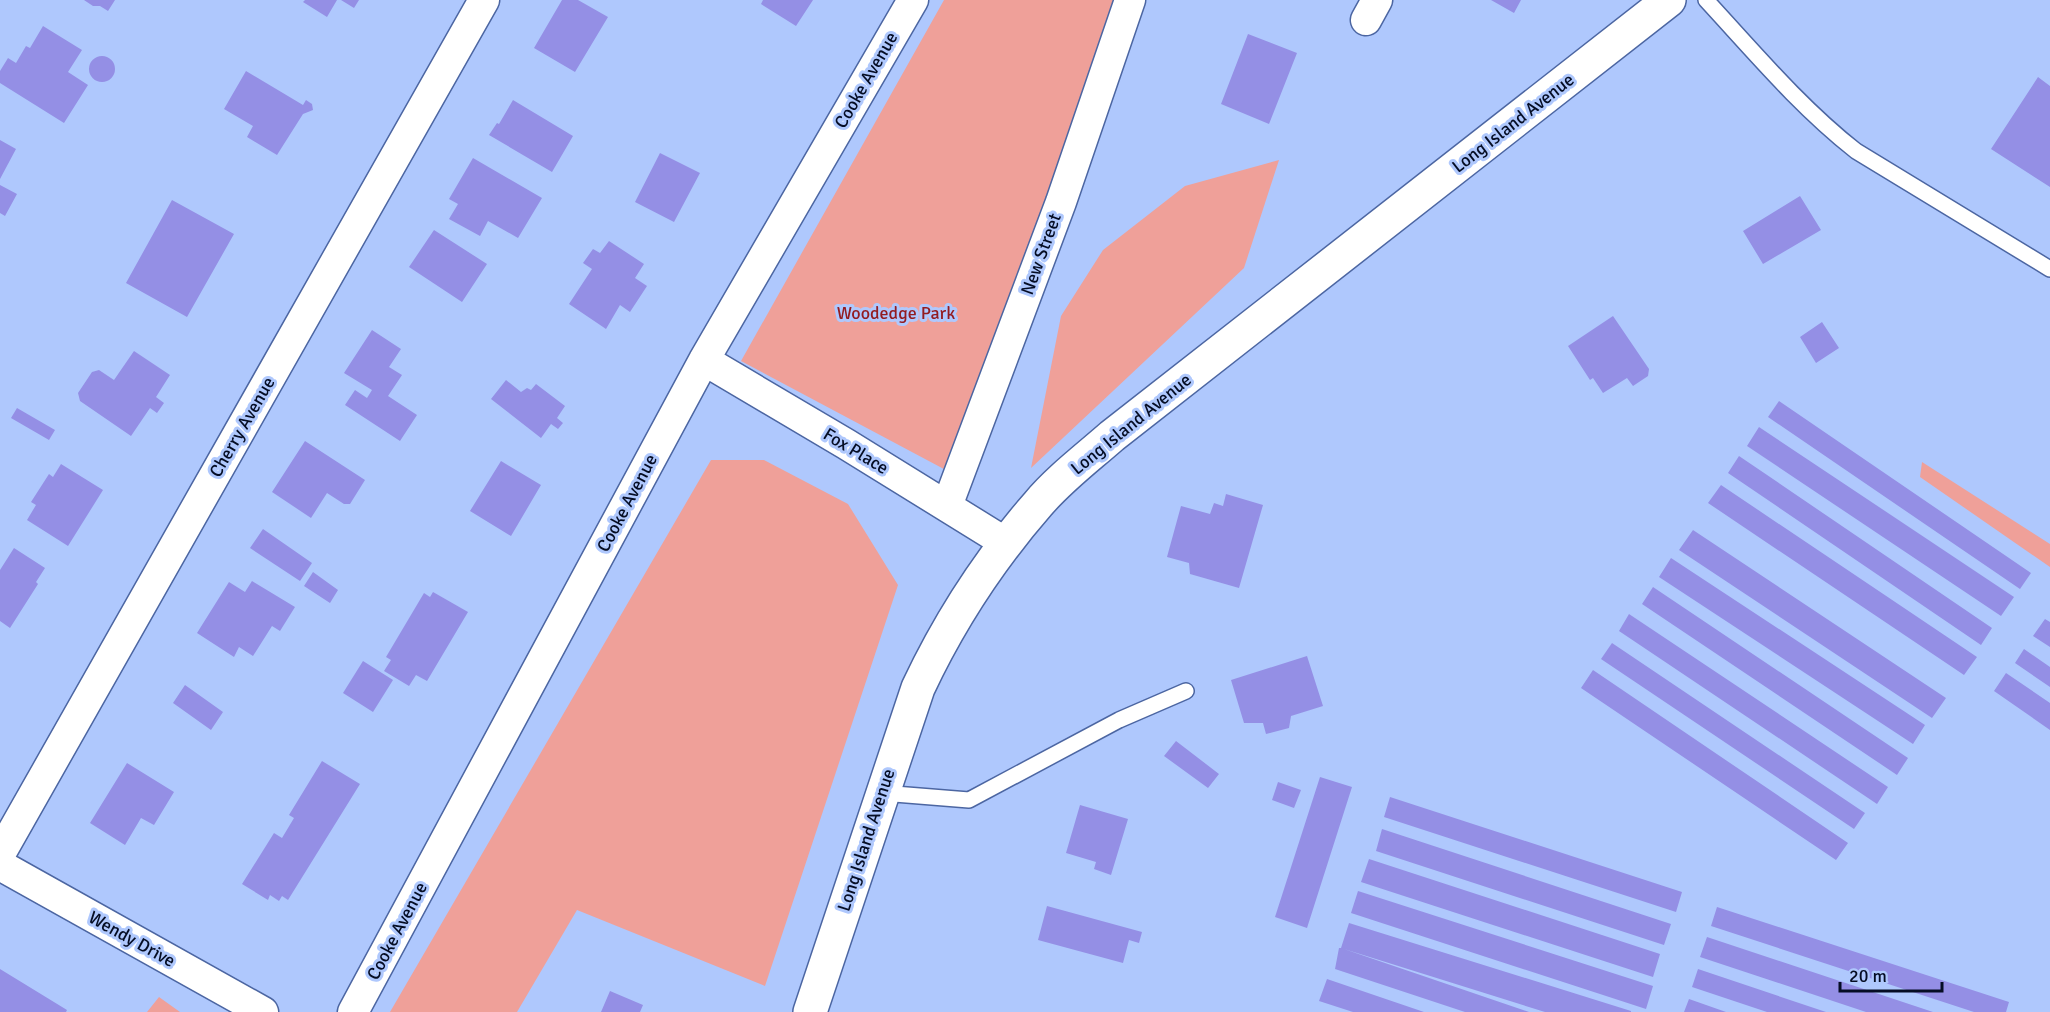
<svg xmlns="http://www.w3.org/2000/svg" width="2050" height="1012" font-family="Signika,sans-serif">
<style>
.green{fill:#efa099}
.building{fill:#948fe5}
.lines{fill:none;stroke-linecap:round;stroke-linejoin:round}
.service-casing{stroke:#4c66a2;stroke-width:18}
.minor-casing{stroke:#4c66a2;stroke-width:33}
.tertiary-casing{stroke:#4c66a2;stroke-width:36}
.service{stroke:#fff;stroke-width:15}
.minor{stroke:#fff;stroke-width:30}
.tertiary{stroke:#fff;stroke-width:33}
.labels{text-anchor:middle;stroke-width:6;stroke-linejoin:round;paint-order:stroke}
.street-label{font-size:18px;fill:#050d24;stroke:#afc8fd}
.park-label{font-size:18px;fill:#931c20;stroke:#afc8fd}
</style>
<rect width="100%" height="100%" fill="#afc8fd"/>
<!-- green -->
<path class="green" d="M944,0H1128L957,476L741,361Z
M1279,160L1244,268L1031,468L1061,316L1103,250L1185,186Z
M711,460H764L848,504L898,585L765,986L577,910L517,1012H390Z
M1922,462L2050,544V567L1920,477Z
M159,997L180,1012H147Z"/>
<!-- building -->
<path class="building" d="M84,0H115L108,11L100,6H93Z
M305,0H337L327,17L303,2Z
M341,0H359L354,8Z
M562,0H578L608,17L575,72L534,48Z
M763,0H813L796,26L761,4Z
M1491,0H1521L1514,13Z
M43,26L82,50L68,72L88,85L64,123L0,83V71L8,58L16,63L26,46L30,48Z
M1248,34L1297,53L1269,124L1221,104Z
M89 69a13 13 0 1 1 26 0a13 13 0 1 1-26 0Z
M246,71L303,105L306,100L312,104L313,110L303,114L277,155L247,137L253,126L224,109Z
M2038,77L2050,86V187L1991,149Z
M513,100L573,136L552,172L489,135L497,123L499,124Z
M0,140L16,149L0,179Z
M660,153L700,173L674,222L635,202Z
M473,158L542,198L518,238L488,221L480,236L449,219L458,204L449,199Z
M0,185L17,194L5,216L0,213Z
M1800,196L1821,230L1763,264L1743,231Z
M172,200L234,234L187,317L126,283Z
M434,230L487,264L462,302L409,267Z
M609,241L644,264L635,278L647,286L630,312L620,305L606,329L569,304L592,269L583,263L593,249L600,253Z
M1613,316L1649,369L1648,376L1633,386L1627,378L1603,393L1593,378L1590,380L1568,346Z
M1822,322L1839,348L1816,363L1800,337Z
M372,330L401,349L389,367L402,375L388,396L417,415L400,441L345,405L355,390L367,398L372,390L344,373Z
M134,351L170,375L156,397L164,403L157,413L150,408L131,436L80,401L78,393L92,372L99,370L114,380Z
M506,380L521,392L527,388L531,390L536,384L565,406L557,418L563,423L558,429L551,424L541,438L491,399Z
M1779,401L2031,573L2020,589L1768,417Z
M17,408L55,430L49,440L11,418Z
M1759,427L2014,597L2001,616L1747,446Z
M305,441L365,480L350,504H344L327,493L311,518L272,492Z
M1739,456L1992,628L1981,645L1728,473Z
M501,461L541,485L511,536L470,511Z
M61,464L103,490L68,546L27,520L36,505L31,502L49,474L53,477Z
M1721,485L1977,657L1964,675L1708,503Z
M1226,494L1263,505L1239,588L1190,574L1189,563L1167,557L1181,506L1210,514L1214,503L1223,506Z
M263,529L312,563L300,581L250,548Z
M1693,530L1946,698L1932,718L1679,550Z
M14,548L45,568L36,582L38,584L10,628L0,621V570Z
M1671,558L1925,725L1913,744L1659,577Z
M313,572L338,590L330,603L304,586Z
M252,581L295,607L280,631L272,626L253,656L239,647L234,657L197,633L229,582L245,592Z
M1653,587L1908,758L1897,775L1642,604Z
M433,592L468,612L427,681L416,675L409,686L384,671L391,660L386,657L424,593L430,597Z
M1629,614L1888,787L1877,804L1619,631Z
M2045,619L2050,622V647L2033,636Z
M1612,643L1865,813L1854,829L1601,659Z
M2024,649L2050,667V687L2015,663Z
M1307,656L1323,706L1291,716L1289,728L1266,734L1263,723H1244L1231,680Z
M363,661L393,680L373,712L343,693Z
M1593,670L1848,843L1836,860L1581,688Z
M2006,673L2050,703V730L1994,691Z
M185,685L223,712L211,730L173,703Z
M1176,741L1219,774L1208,788L1164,756Z
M322,761L360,784L288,900L282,896L279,901L270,895L268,900L242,884L274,833L282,838L294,818L289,815Z
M127,763L174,792L154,825L141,818L125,845L90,823Z
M1320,777L1352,787L1307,928L1275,917Z
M1278,782L1301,790L1294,808L1272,800Z
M1390,797L1682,892L1676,912L1384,817Z
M1080,805L1128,819L1111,875L1094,869L1096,862L1066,853Z
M1382,829L1671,924L1664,945L1376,851Z
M1369,859L1660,954L1653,977L1361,882Z
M1358,891L1653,986L1646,1009L1351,913Z
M1047,906L1142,932L1139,943L1129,940L1123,963L1038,940Z
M1717,907L2009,1002L2006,1012H1974L1711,926Z
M1349,923L1631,1011V1012H1545L1344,949L1529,1012H1465L1335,969L1339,948H1341Z
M1707,937L1933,1012H1866L1700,957Z
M0,969L67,1010L66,1012H0Z
M1698,969L1826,1012H1767L1692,987Z
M1327,979L1424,1012H1353L1319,1001Z
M610,991L643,1005L640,1012H601Z
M1689,999L1726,1012H1684Z"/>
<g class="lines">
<defs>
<path id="service" d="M1706,0C1754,52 1800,107 1856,151L2050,269
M882,793L969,800L1119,720L1186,691"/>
<path id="minor" d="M1366,20L1377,0
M704,360L846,444L1006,543
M947,506L1061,202L1130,0
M0,854L484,0
M0,865L263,1012
M353,1012L704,360L913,0"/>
<path id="tertiary" d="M810,1012L918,688C949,622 990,559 1038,504C1059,479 1087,458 1112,436L1669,0"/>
</defs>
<!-- service casing -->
<use href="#service" class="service-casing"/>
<!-- minor casing -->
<use href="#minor" class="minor-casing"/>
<!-- tertiary casing -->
<use href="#tertiary" class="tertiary-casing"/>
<!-- service -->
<use href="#service" class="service"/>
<!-- minor -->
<use href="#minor" class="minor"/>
<!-- tertiary -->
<use href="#tertiary" class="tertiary"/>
</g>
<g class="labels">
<!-- street labels -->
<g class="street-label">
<text transform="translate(866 80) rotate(-60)" y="6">Cooke Avenue</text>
<text transform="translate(1513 123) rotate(-38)" y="6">Long Island Avenue</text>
<text transform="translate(1041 254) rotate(-70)" y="6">New Street</text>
<text transform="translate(1131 424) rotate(-39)" y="6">Long Island Avenue</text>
<text transform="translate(242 427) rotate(-60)" y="6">Cherry Avenue</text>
<text transform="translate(856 451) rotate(31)" y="6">Fox Place</text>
<text transform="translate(627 503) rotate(-62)" y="6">Cooke Avenue</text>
<text transform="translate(866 840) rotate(-72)" y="6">Long Island Avenue</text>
<text transform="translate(397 931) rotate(-62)" y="6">Cooke Avenue</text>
<text transform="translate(132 939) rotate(29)" y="6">Wendy Drive</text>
</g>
<!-- park labels -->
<g class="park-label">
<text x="896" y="319">Woodedge Park</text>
</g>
</g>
<!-- scale -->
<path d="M1840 982v9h102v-9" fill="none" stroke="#050d24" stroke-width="3"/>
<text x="1849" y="982" font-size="18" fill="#050d24" stroke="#afc8fd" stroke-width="4.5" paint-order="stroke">20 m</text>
</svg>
